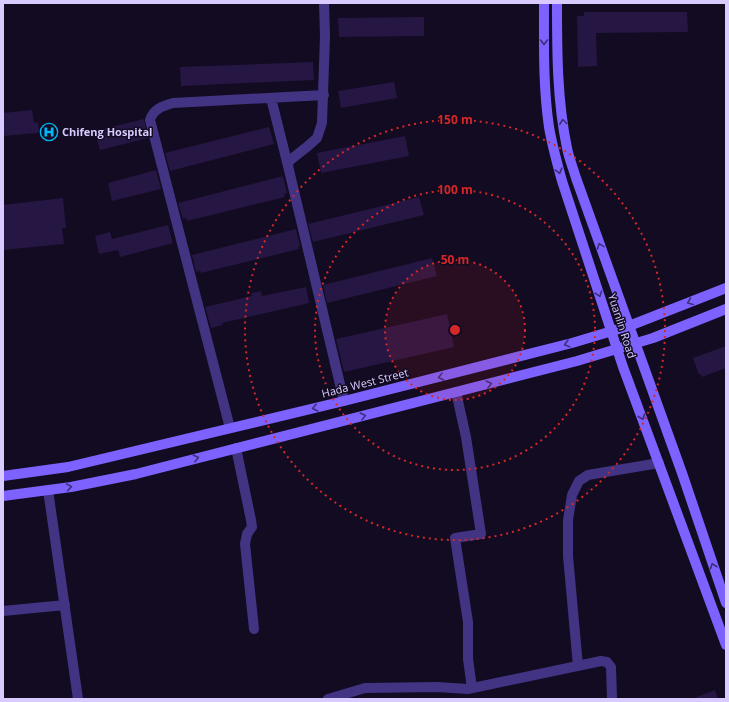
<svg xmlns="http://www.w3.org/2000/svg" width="729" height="702" font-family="'Open Sans',sans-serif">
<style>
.building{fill:#261643}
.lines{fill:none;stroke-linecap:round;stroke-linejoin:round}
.street{stroke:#433383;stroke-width:10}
.secondary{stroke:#7e62ff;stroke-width:10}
.oneway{stroke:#3d2e7a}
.ring{fill:none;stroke:#d62828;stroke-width:2;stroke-dasharray:2 4}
.labels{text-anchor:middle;stroke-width:3;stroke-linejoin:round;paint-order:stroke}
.poi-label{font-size:11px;font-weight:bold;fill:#d9cbff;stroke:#120b21;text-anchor:start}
.street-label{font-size:11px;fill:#d9cbff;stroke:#120b21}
.centre{fill:#d62828;stroke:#120b21;stroke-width:2}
.ring-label{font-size:12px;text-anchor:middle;font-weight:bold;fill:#d62828;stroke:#120b21;stroke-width:3;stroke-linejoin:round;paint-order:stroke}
</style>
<rect width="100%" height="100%" fill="#120b21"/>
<!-- building -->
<path class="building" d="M584,12H687L688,32L596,33L597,66L578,67L577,16H584Z
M424,17V36L339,37L338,18Z
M313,62L314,80L181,86L180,67Z
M394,82L397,98L341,108L338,91Z
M32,110L34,122L38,123L39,131L37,133L3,136V113Z
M144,119L148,138L100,150L95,131Z
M269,127L274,144L170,171L165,153Z
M405,136L409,156L321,173L317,153Z
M156,170L161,189L112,201L108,183Z
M283,176L287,193L284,194L285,197L187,221L186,218L183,219L178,203Z
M419,197L424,215L313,242L308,224Z
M63,198L66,228H62L64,244L3,250V205Z
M168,225L173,243L120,257L118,250L99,254L95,236L110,232L112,239Z
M296,229L300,246L298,247L299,249L201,273L200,271L196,272L192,255Z
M432,258L437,276L327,303L323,285Z
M306,287L309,303L222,323L223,325L211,328L205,307L252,296L251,293L261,291L262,296Z
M447,314L454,347L344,372L336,339Z
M726,346V368L702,377L701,374L699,375L693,358Z
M715,690L718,699H694V698Z"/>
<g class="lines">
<!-- street -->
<path class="street" d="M324,3L325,36L322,123L317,138L308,146L289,161L288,166L344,401
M271,98L288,166
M456,392L466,437L481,534L455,538L468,622V659L472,688
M230,428L150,120C153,109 163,106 173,103L324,95
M236,448L251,520L252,527L247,534L245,544L254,629
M48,490L78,699
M3,611L65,605
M578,666L568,556V520L572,495L579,481L588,475L659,463
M328,699L365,688L437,687L468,689L601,661L607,662L611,667L612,699"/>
<!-- secondary -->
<path class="secondary" d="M544,3C544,44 543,86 549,127C552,145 557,163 562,181L623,367L726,645
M557,3C557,51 557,100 567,148C569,158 573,168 576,178L682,473L726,603
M3,476L68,467L344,401L572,343L629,326L726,288
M3,496L71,487L136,474L577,361L653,338L726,309"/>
</g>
<!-- one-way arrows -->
<defs><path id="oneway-chevron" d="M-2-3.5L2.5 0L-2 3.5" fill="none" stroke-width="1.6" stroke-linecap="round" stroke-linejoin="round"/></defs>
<g class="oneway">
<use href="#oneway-chevron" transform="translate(544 42) rotate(90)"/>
<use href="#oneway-chevron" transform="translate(563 122) rotate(-97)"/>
<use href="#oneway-chevron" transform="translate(559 171) rotate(75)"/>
<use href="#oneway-chevron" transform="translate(600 246) rotate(-110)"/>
<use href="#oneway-chevron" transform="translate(599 294) rotate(72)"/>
<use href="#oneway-chevron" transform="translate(690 302) rotate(158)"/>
<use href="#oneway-chevron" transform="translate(567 344) rotate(165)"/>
<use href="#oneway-chevron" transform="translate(441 377) rotate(166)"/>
<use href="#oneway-chevron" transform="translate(489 384) rotate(-14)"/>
<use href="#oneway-chevron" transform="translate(315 408) rotate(167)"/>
<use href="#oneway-chevron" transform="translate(363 416) rotate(-14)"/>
<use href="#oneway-chevron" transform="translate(642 417) rotate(70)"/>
<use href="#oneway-chevron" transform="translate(196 458) rotate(-14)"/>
<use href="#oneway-chevron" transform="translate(69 487) rotate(-9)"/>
<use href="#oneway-chevron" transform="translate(713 566) rotate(-109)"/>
</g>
<!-- distance rings -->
<circle cx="455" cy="330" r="70" fill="#d62828" fill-opacity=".12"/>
<g class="ring">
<circle cx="455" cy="330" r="70"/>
<circle cx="455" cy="330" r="140"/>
<circle cx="455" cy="330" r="210"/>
</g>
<!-- icons -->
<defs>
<symbol id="hospital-ring" viewBox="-11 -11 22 22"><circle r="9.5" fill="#120b21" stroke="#00b7f6" stroke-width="1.5"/><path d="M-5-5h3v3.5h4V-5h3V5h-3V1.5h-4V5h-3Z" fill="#00b7f6"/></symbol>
</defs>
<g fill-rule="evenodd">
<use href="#hospital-ring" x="39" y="122" width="20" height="20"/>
</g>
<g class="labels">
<!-- poi labels -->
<g class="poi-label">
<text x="62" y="136">Chifeng Hospital</text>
</g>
<!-- street labels -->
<g class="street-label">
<text transform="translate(622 326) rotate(72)" y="4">Yuanlin Road</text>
<text transform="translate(365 383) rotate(-14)" y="4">Hada West Street</text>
</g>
</g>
<circle cx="455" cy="330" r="6" class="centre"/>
<g class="ring-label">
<text x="455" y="124">150 m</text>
<text x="455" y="194">100 m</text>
<text x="455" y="264">50 m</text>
</g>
<!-- border -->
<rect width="729" height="702" fill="none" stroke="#d9cbff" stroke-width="8"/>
</svg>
